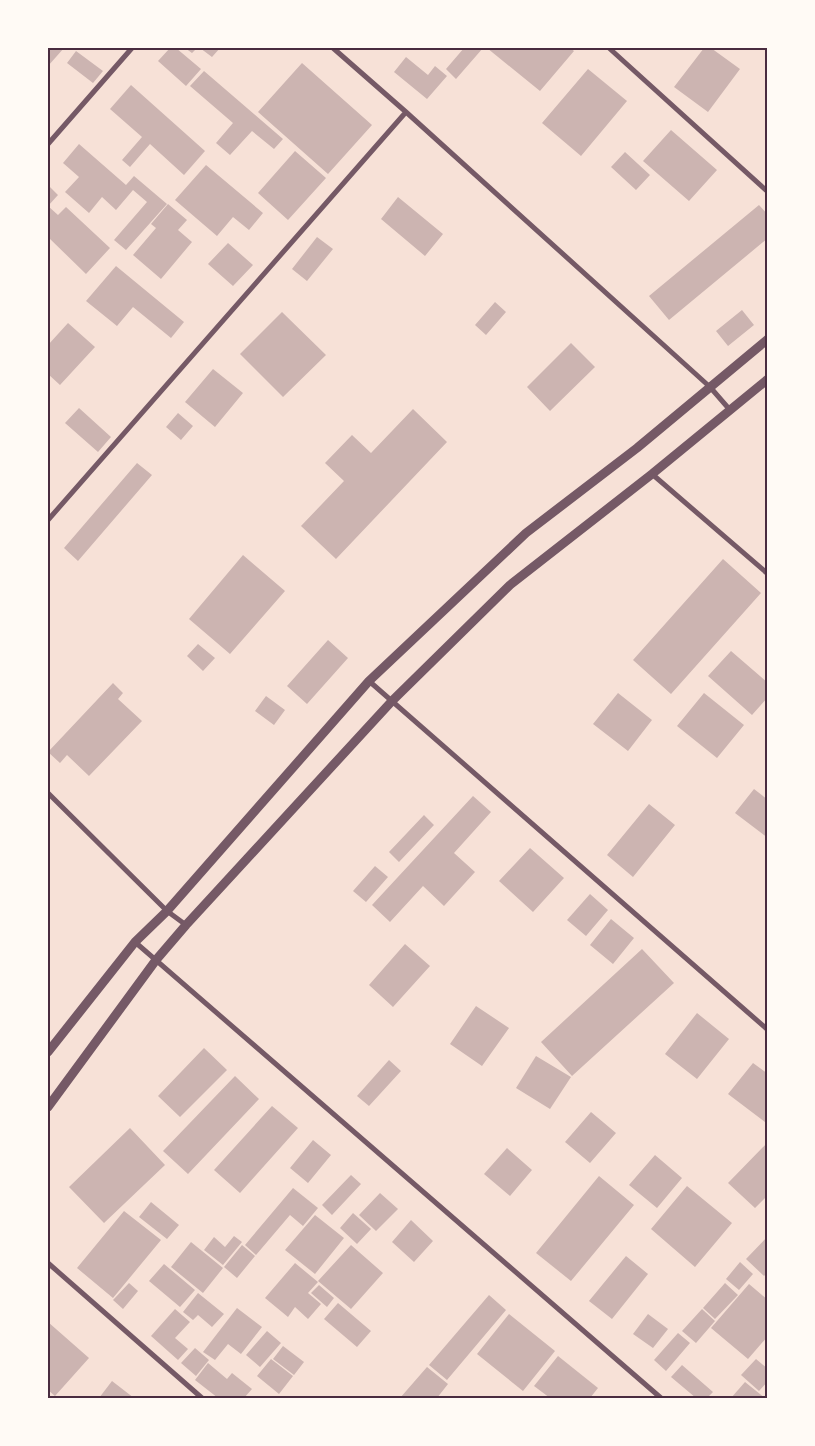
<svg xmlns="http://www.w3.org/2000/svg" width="815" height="1446" font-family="'Fira Sans',sans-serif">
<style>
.building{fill:#ccb4b1}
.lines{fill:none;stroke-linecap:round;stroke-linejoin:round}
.minor{stroke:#755966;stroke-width:5}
.tertiary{stroke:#755966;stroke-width:9}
.neatline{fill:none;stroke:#4a2c40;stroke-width:2}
</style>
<rect width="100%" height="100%" fill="#f7e1d7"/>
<!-- building -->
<path class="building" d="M48,48H64L48,66Z
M170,48H176L201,69L186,86L158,61Z
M185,48H197L192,53Z
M200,48H220L212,57Z
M464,48H483L456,79L446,69Z
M487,48H570L574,51L540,91Z
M704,48H711L740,69L708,112L674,87Z
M76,51L103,71L93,83L67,63Z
M406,57L428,75L435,66L447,76L427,99L394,72Z
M302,63L372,125L328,174L258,112Z
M588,69L627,101L581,156L542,123Z
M204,71L283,139L274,149L252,131L230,155L216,143L233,123L190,86Z
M131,85L205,151L184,175L150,144L130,167L122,160L142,137L110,109Z
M671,130L717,170L689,201L643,161Z
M79,144L126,185L134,176L167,204L126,250L114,240L147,202L133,190L116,210L102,197L89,213L65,192L79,177L63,163Z
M295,151L326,178L288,220L258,193Z
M625,152L650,175L636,190L611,167Z
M206,165L263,213L249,230L233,217L217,236L175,200Z
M48,185L58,195L48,206Z
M398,197L443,234L425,256L381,219Z
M168,204L187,220L178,230L192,242L161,279L133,255L156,228L151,224Z
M759,205L768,215V238L669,320L649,296Z
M48,206L58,215L66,207L110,248L86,274L48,237Z
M317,237L333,249L307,281L292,269Z
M228,243L253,265L233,286L208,264Z
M116,266L184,322L171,338L133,307L117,326L86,301Z
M495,302L506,312L486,335L475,325Z
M742,310L754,325L728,346L716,331Z
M282,312L326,355L283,397L240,354Z
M68,323L95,347L60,385L48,374V345Z
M571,343L595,367L550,411L527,387Z
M213,369L243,393L215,427L185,402Z
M79,408L111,437L98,452L65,423Z
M413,409L447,442L336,559L301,526L344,481L325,463L352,435L371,453Z
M178,413L193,426L181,440L166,427Z
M137,463L152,475L78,561L64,548Z
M243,555L285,591L230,654L189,619Z
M723,559L761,593L671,694L633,660Z
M328,640L348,658L307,704L287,686Z
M198,644L215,658L203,671L187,656Z
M731,651L768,683V697L752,715L708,676Z
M113,683L123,693L118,699L142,721L89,776L67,755L60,763L48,752Z
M618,693L652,720L628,751L593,724Z
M704,693L744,725L717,758L677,726Z
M266,696L285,710L274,725L255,711Z
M754,789L768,800V838L735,813Z
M473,796L491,812L454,853L475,872L444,906L423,886L390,922L372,905Z
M649,804L675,825L633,877L607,855Z
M424,815L434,825L399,862L389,852Z
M530,848L564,878L533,912L499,881Z
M375,866L388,877L366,902L353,891Z
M590,894L608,910L586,936L567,920Z
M611,919L634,938L613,964L590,945Z
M405,944L430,966L393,1007L369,985Z
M642,949L674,983L572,1076L541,1042Z
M476,1006L509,1028L482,1066L450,1044Z
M697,1013L729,1039L697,1079L665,1054Z
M204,1048L227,1070L180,1117L158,1096Z
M536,1056L571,1077L550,1109L516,1088Z
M389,1060L401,1071L369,1106L357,1096Z
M753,1063L768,1074V1119L765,1122L728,1094Z
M235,1076L259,1099L188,1174L163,1151Z
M272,1106L298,1128L240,1193L214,1170Z
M591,1112L616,1133L590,1163L565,1142Z
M130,1128L165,1165L104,1223L69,1187Z
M313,1140L331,1155L308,1183L290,1168Z
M768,1142V1195L755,1208L728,1183Z
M507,1148L532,1170L510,1196L484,1174Z
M655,1155L682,1178L657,1208L629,1185Z
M351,1175L361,1184L332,1215L322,1205Z
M599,1176L634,1205L571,1281L536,1253Z
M687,1186L732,1223L695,1267L651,1229Z
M293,1188L318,1208L303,1226L290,1215L256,1255L245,1245Z
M380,1193L398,1209L376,1231L359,1215Z
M151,1202L179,1225L167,1239L139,1217Z
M124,1211L161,1240L113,1298L77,1268Z
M353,1213L371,1229L357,1244L340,1228Z
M315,1215L344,1238L315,1274L285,1250Z
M411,1220L433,1241L414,1262L392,1242Z
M234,1236L242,1242L223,1265L204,1250L214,1237L225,1247Z
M768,1236V1272L764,1276L746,1259Z
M191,1242L223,1268L203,1293L171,1267Z
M242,1245L255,1256L237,1278L224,1267Z
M351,1245L383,1273L351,1309L318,1281Z
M626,1256L648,1274L612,1319L589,1301Z
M740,1262L753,1274L739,1290L726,1279Z
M295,1263L318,1282L308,1293L321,1304L308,1319L295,1307L288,1317L265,1298Z
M164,1264L195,1290L180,1307L149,1281Z
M129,1283L138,1291L123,1309L113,1300Z
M725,1283L738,1295L715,1319L703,1308Z
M749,1284L768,1300V1336L748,1359L711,1328Z
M319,1285L334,1298L327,1307L311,1293Z
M198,1293L224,1314L212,1327L198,1315L193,1320L183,1312Z
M489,1295L506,1310L447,1380L429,1365Z
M338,1303L371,1331L357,1347L324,1319Z
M237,1308L262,1327L241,1354L228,1344L215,1360L203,1352Z
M175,1309L190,1322L175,1338L188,1349L178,1360L151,1336Z
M702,1309L715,1321L696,1343L682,1331Z
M509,1314L555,1351L523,1391L477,1354Z
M648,1314L668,1329L653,1348L633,1334Z
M48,1322L89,1358L55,1396L48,1390Z
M267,1331L281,1343L260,1367L246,1355Z
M678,1333L690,1343L666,1371L654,1360Z
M283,1346L304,1362L294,1375L273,1359Z
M195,1348L209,1360L196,1376L181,1363Z
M558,1356L598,1388L590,1398H550L534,1386Z
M271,1359L293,1376L279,1394L257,1376Z
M756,1359L768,1369V1381L759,1391L741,1375Z
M208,1363L227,1379L232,1373L252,1389L244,1398H218L195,1380Z
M682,1365L713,1392L707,1398H696L671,1377Z
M427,1367L448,1384L437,1398H400Z
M112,1381L134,1398H99Z
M745,1382L765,1398H731Z"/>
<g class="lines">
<!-- minor -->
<path class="minor" d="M333,48L406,112L710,387L730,410
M609,48L768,192
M48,144L132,48
M652,474L768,574
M48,520L406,112
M369,681L768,1030
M48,793L167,911L186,925
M135,942L661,1398
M48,1263L202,1398"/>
<!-- tertiary -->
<path class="tertiary" d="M48,1052L135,942L167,911L369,681L526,533L637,448L768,339
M48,1107L156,960L186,925L392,701L510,585L652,474L768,379"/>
</g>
<!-- border -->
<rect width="815" height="1446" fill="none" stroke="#fffaf5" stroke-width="98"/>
<rect x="49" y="49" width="717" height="1348" class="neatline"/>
</svg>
